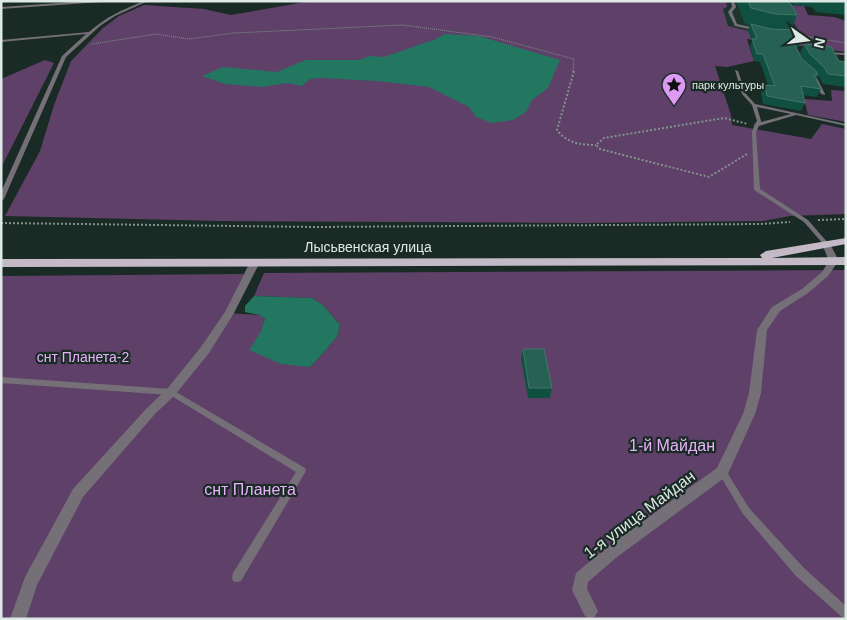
<svg xmlns="http://www.w3.org/2000/svg" width="847" height="620" font-family="Helvetica,sans-serif">
<style>
.built{fill:#1c362e}
.green{fill:#5e4068}
.water{fill:#237660}
.lines{fill:none;stroke-linecap:round;stroke-linejoin:round}
.path-far1{stroke:#84928d;stroke-width:1;stroke-dasharray:1 1;stroke-linecap:butt}
.path{stroke:#84928d;stroke-width:2;stroke-dasharray:2 2;stroke-linecap:butt}
.service{fill:#757077;fill-rule:evenodd}
.minor{fill:#757077;fill-rule:evenodd}
.primary{fill:#c4bac7;fill-rule:evenodd}
.wall{fill:#105041}
.building{fill:#266153;stroke:#43766a}
.labels{text-anchor:middle;stroke-width:4.5;stroke-linejoin:round;paint-order:stroke}
.far-poi-label{font-size:11px;fill:#dee9e5;stroke:#1a2b25;text-anchor:start}
.street-label{font-size:14px;fill:#dee9e5;stroke:#1a2b25}
.park-label{font-size:14px;fill:#e9b2fb;stroke:#1a2b25}
.near-park-label{font-size:16px;fill:#e9b2fb;stroke:#1a2b25}
.near-street-label{font-size:16px;fill:#dee9e5;stroke:#1a2b25}
</style>
<rect width="100%" height="100%" fill="#1a2b25"/>
<!-- built -->
<path class="built" d="M726,1H738L789,14L799,32L797,37L753,32L728,26L723,9L727,7Z"/>
<!-- green -->
<path class="green" d="M311,1H726L727,7L723,9L728,26L753,32L798,37L799,32L789,14L738,1L804,6L808,15L834,17L846,21V52L747,39L754,61L727,67L715,66L731,115L732,125L811,139L822,124L846,129V214L790,216L763,221L582,223L221,221L5,216L40,151L54,105L71,61L103,28L119,16L144,5L204,9L231,15Z
M45,60L54,63L1,168V79Z
M831,90L846,91V122L808,115L804,99L832,101Z
M846,270V619H1V276L244,274L225,313L260,315L265,319L260,333L299,364L310,367C314,364 334,341 337,336C339,333 339,327 339,324L323,305L312,298L254,296L264,273Z"/>
<!-- water -->
<path class="water" d="M444,34L479,36L560,60L548,88L532,100L526,112L513,120L492,123L476,117L469,107L429,87L377,81L320,78L310,79L302,86L287,83L262,87L225,84L202,76L223,67L277,72L305,60H360L369,56L384,57L436,39Z
M254,296L312,298L323,305L339,324C339,327 339,333 337,336C334,341 314,364 310,367L281,364L249,350L260,333L265,319L260,315L245,312V306Z"/>
<g class="lines">
<!-- path-far1 -->
<path class="path-far1" d="M798,35L846,43
M92,44L156,34L189,39L234,33L403,25L492,37L574,59L573,72"/>
<!-- path -->
<path class="path" d="M574,71L557,130C567,143 580,145 596,145
M747,154L709,177L600,149L596,145L604,138L724,118L748,124
M818,220L846,219
M1,223L315,227L760,224L790,222"/>
<!-- service -->
<path class="service" d="M144,1H148L115,16L100,26L66,57L4,199L1,201V192L62,56L86,34L1,42V40L89,32C107,16 122,10 144,1Z
M731,1H734L736,7L732,12L737,24L759,29V31L735,26L728,12L732,7Z
M825,52L846,53V55L826,54H825Z
M735,70L738,71L746,94L755,104L846,124V126L796,115L759,126L756,132L760,189L808,220L828,243L829,244L828,245H824L804,222L754,190L752,132L754,126V125L757,121L752,105L742,94ZM757,107L791,114L761,122V121Z
M811,71L814,72L825,94V95L821,94L810,72Z
M1,377L171,389L305,468L306,471L241,581L237,582L233,581L232,577L233,573L296,472L170,395L1,383Z
M722,468L725,469L749,508L804,568L846,606V618L842,617L796,576L743,514L718,472L719,469Z"/>
<!-- minor -->
<path class="minor" d="M88,1H116L1,9V7Z
M826,241L830,244L839,261L837,263L828,276L808,293L780,311L767,330L761,393L755,414L727,476L617,557L588,582L587,589L598,611L595,616L590,619L585,616L572,590L576,573L607,547L717,468L743,414L749,393L757,330L772,307L802,289L822,272L829,261L822,244Z
M255,259L260,262L234,313L209,353L175,395L155,414L83,497L37,585L26,619H10L25,577L73,489L147,408L167,389L201,347L225,312L250,262Z"/>
<!-- primary -->
<path class="primary" d="M846,238V244L772,258L846,257V265L1,267V259L762,258L760,255L766,251Z"/>
</g>
<!-- wall -->
<path class="wall" d="M736,1H789L797,15L791,30L802,40L799,47H796L802,59L804,61L800,53L804,44L839,61L846,62V87L823,84L818,75L816,79L821,89L817,97L803,95L805,103L801,111L763,104L761,93L765,85H768L760,62L754,61L750,46L752,41L748,31L750,25L745,24Z
M789,1H846V15L816,12L812,7L794,5Z
M523,349L552,388L550,398H528L521,359Z"/>
<!-- building -->
<path class="building" d="M748,1H789L797,15L775,14L751,8Z
M751,24L771,29L797,30L802,40H797L794,43L802,59L816,71L818,75H814L821,89L801,86L805,103L767,96L765,85L775,86L763,54H757L752,39H757Z
M804,44L831,47L839,61L846,62V76L828,74L824,67L810,54Z
M523,349H544L552,388H529Z"/>
<!-- icons -->
<defs>
<symbol id="sight-pin" viewBox="-11 -11 22 30"><path d="M0 17L-7.5 6A9.5 9.5 0 1 1 7.5 6Z" fill="#dd99f3" stroke="#1a2b25"/><path d="M0-6L1.8-2.2L6-1.7L2.9 1.2L3.7 5.4L0 3.3L-3.7 5.4L-2.9 1.2L-6-1.7L-1.8-2.2Z" fill="#111"/></symbol>
</defs>
<g fill-rule="evenodd">
<use href="#sight-pin" x="660" y="71" width="28" height="38"/>
</g>
<g class="labels">
<!-- far-poi labels -->
<g class="far-poi-label">
<text x="692" y="89">парк культуры</text>
</g>
<!-- street labels -->
<g class="street-label">
<text x="368" y="252">Лысьвенская улица</text>
</g>
<!-- park labels -->
<g class="park-label">
<text x="83" y="362">снт Планета-2</text>
</g>
<!-- near-park labels -->
<g class="near-park-label">
<text x="672" y="451">1-й Майдан</text>
<text x="250" y="495">снт Планета</text>
</g>
<!-- near-street labels -->
<g class="near-street-label">
<text transform="translate(639 514) rotate(-37)" y="6">1-я улица Майдан</text>
</g>
</g>
<!-- border -->
<rect width="847" height="620" fill="none" stroke="#dee9e5" stroke-width="5"/>
<!-- north arrow -->
<g transform="translate(807 40) rotate(104)" stroke="#1a2b25" stroke-width="4" paint-order="stroke">
<path d="M0-4L9 19L0 12L-9 19Z" fill="#dee9e5"/>
<text y="-8" font-size="14" font-weight="bold" text-anchor="middle" fill="#dee9e5">N</text>
</g>
</svg>
